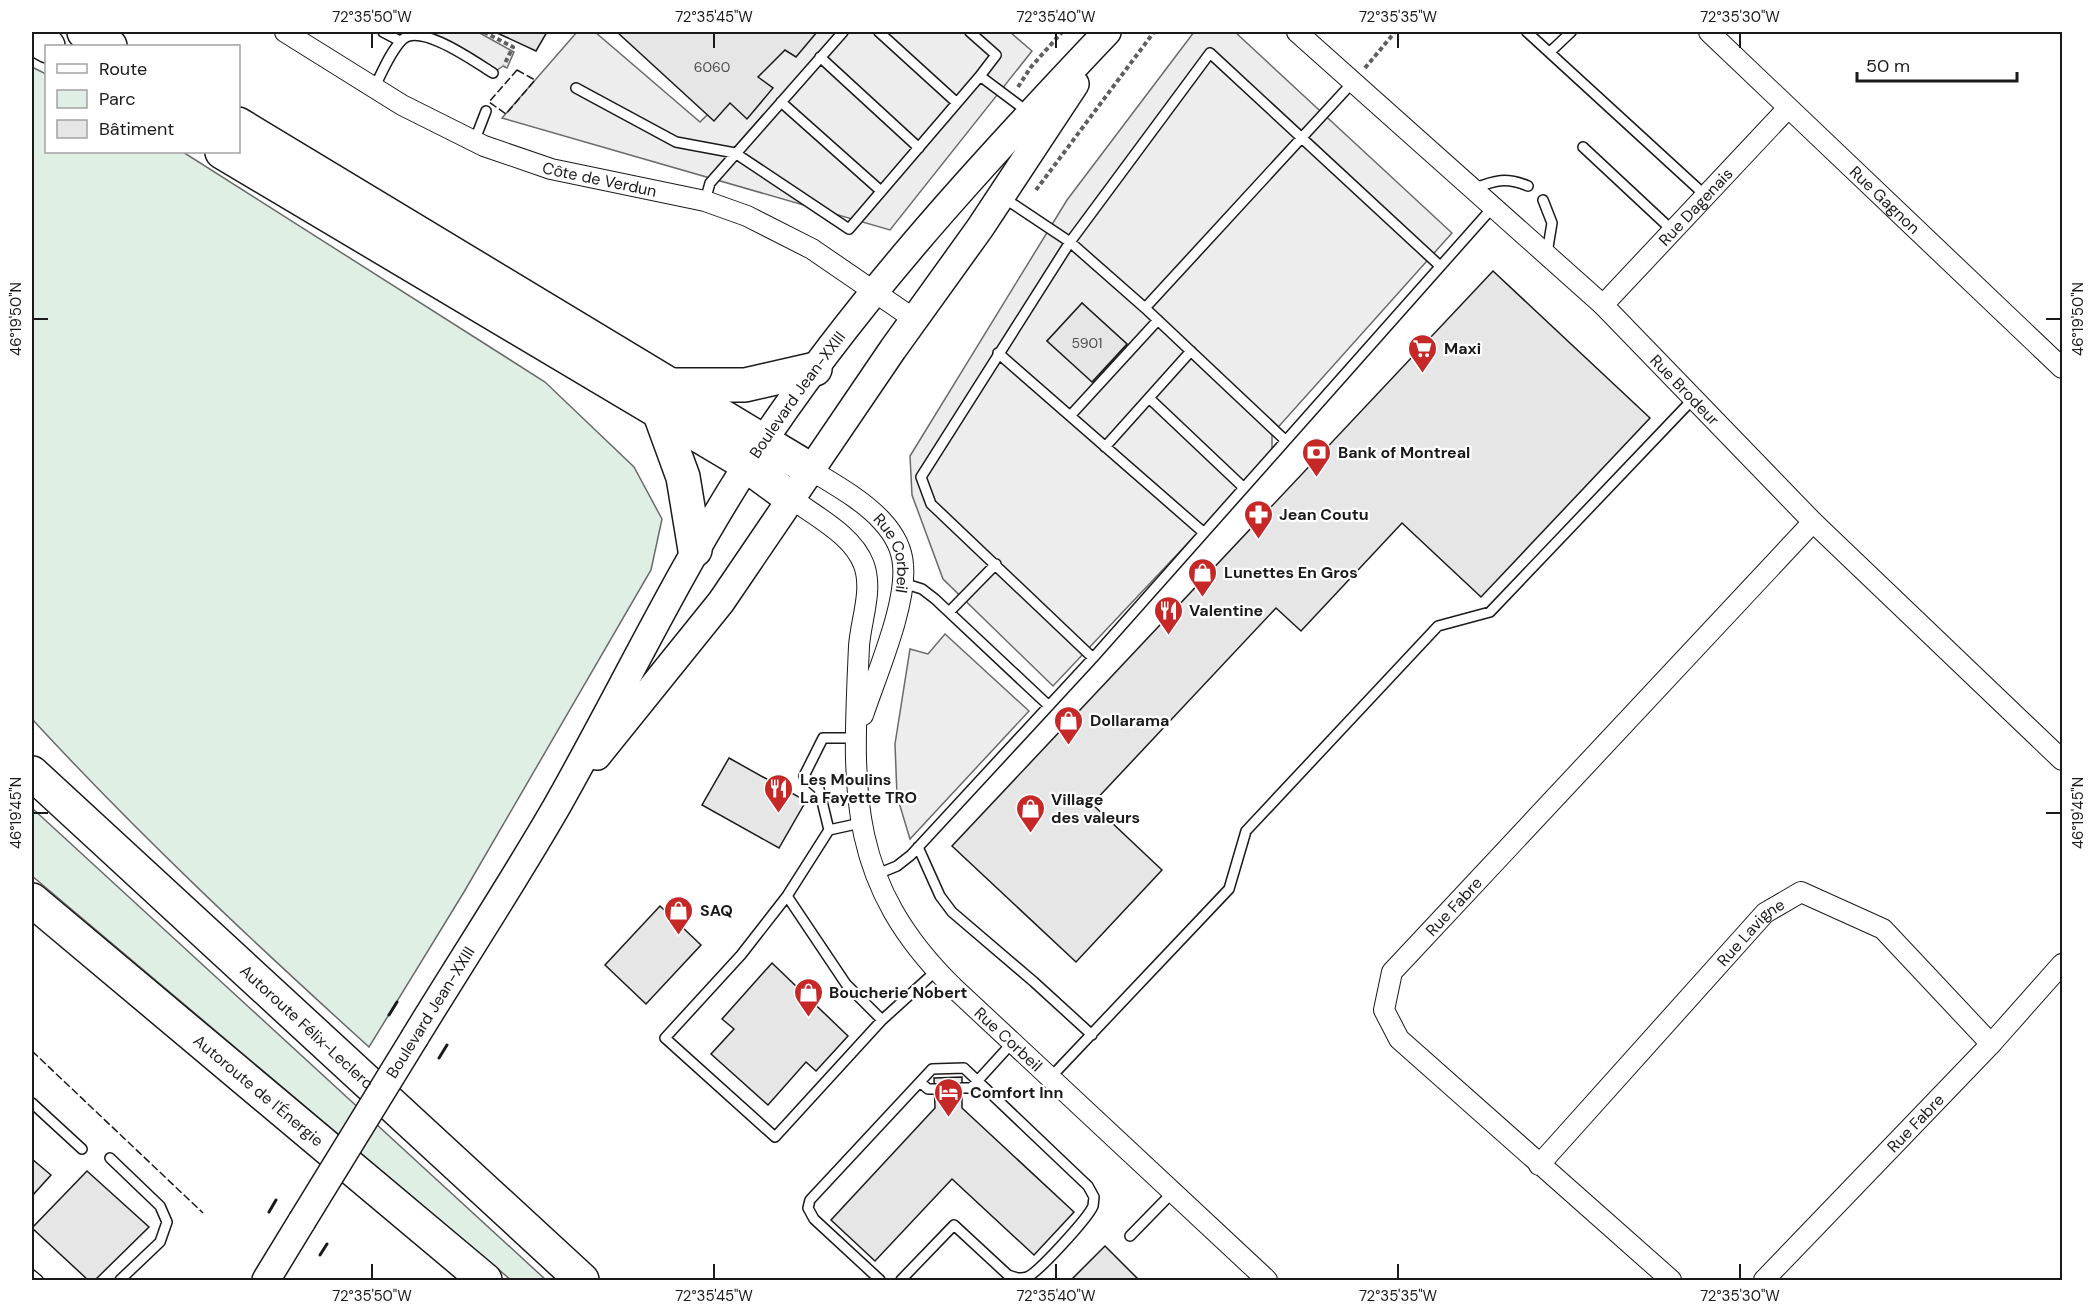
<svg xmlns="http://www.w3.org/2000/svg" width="2094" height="1312" font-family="'DM Sans',sans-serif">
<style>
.green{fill:#e0efe3;stroke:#6a6a6a;stroke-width:1.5}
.parking{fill:#ededed;stroke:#6a6a6a;stroke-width:1.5;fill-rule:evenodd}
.building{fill:#e6e6e6;stroke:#1a1a1a;stroke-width:1.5}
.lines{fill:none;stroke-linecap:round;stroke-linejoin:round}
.lane-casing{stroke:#1a1a1a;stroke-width:12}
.street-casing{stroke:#1a1a1a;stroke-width:22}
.secondary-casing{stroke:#1a1a1a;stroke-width:30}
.highway-casing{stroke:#1a1a1a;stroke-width:36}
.path{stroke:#5f5f5f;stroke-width:4;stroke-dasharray:4.5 3;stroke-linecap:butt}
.lane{stroke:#fff;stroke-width:9}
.street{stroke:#fff;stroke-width:20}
.secondary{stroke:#fff;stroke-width:27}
.highway{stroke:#fff;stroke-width:33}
.secondary-bridge-casing{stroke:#1a1a1a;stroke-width:30;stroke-linecap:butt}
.secondary-bridge{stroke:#fff;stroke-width:27}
.fence{stroke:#1a1a1a;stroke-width:1.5;stroke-dasharray:8 3;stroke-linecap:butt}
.wall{stroke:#1a1a1a;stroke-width:3}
.ticks{fill:none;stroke:#1a1a1a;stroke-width:2}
.labels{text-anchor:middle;stroke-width:4.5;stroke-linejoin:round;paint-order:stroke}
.number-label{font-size:14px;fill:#4d4d4d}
.street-label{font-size:16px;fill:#1a1a1a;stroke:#fff}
.poi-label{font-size:16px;font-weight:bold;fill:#1a1a1a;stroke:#fff;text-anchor:start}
.neatline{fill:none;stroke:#1a1a1a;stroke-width:2}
.ticks-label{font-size:15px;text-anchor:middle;fill:#1a1a1a}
</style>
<rect width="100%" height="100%" fill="#fff"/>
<!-- green -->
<path class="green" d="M32,67L46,74V152H183L545,382L634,467L662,519L651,570L464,892L369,1047C252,941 138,834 32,719Z
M32,808L546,1280H511L32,876Z"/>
<!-- parking -->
<path class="parking" d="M429,32H478L514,52L507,68L503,66L493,73L426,36Z
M577,32H595L700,122L791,32H1010L1032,51L890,230L502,118Z
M1194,32H1235L1452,233L1272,434V454L1053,686L943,579L912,495L910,456L1067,200ZM1082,303L1127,344L1093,382L1047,341Z
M945,634L1029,711L910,839L897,796L895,744L910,649L928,654Z"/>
<!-- building -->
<path class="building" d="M495,32H547L536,51Z
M617,32H817L796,57L785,50L758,77L773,88L747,119L730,103L714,121Z
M1493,271L1650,418L1481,597L1402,523L1301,631L1276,608L1092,804L1162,870L1076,962L952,846Z
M1082,303L1127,344L1092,382L1047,341Z
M729,758L806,801L779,848L702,805Z
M660,906L701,945L646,1004L605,965Z
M772,963L848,1036L816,1071L806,1062L768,1105L711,1054L734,1029L722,1019Z
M962,1077V1108L1074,1212L1034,1255L952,1179L875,1261L831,1220L935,1108L934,1078Z
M32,1159L51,1175L32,1196Z
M87,1171L149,1227L95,1280H88L32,1228Z
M1105,1246L1139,1280H1071Z"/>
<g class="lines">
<defs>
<path id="lane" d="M383,32L400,41
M879,32L957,103
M970,32L996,55L980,76L1028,112
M1527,32L1706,196
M1550,52L1571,32
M820,57L919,148
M374,88C382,73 390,52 402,40C420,22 475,62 493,73
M576,88L676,142L735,153L849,229L980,76
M781,102L881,191
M474,142L486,111
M1583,147L1673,231
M1473,189C1495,180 1506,177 1528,186
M1004,198L1070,242L1145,308L1353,82
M1543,200L1552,223L1547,253
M705,201L710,183L843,32
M1145,308L1285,440
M998,353L1203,532
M1149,398L1243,487
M1070,416L1158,320
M1105,447L1191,351
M903,583L922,589L935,599L1049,706
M949,612L996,564
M1093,658L931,504L921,477L1070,242L1210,53L1439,265
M855,738H823L804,776L819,789L829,830L861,823
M829,830L787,896L741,955L665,1038L775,1137L882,1020
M918,847L940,896L952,912L1034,982L1092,1035
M875,875L897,866L911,855L1093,658L1493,207
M787,896L846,984L882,1020L936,971
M1050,1078L1229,889L1246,831L1438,626L1490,612L1694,398
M920,1082L928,1089H935
M962,1088H971L1012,1043
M32,1103L82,1149
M110,1158L160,1206L167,1222L160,1242L120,1280
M1130,1236L1173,1192
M32,1275L38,1280
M880,1280L814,1219L808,1208L810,1200L932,1069L964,1068L1088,1186L1094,1197L1093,1206C1088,1218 1038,1273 1027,1277C1021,1279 1015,1278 1008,1275L954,1225L901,1280"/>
<g id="street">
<path id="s1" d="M285,32L402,105L484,146L551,169L705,201L747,216L812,249L914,319"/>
<path id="s2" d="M1297,32L1603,305L1813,522L2062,760"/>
<path id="s3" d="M1709,32L2062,368"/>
<path id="s4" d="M1603,305L1788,108"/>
<path id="s5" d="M811,470C835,485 863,500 882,521C893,533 902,548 903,565C907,605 876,676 863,715"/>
<path id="s6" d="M791,498C816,517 853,535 864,565C873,591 861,619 859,646C853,786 844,880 953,987L1267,1280"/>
<path id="s7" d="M1539,1165L1765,913L1801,892L1883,929L1991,1044"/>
<path id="s8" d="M1671,1280L1399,1039L1384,1010L1392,972L1813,522"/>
<path id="s9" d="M1764,1280L1991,1044L2062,964"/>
</g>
<g id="secondary">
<path d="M597,756L721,602L893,349L980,228L1075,84"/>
<path id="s10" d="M415,1037C462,960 512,884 557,806C621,693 676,576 746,467C848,309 978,168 1107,32"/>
<path d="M266,1280L302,1221"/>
</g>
<g id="highway">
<path d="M84,32L110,46"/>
<path d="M32,37L48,46"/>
<path d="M238,124L811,470"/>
<path d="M222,152L735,457L791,498"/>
<path d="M675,385H745L815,369"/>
<path d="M660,414L683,477L695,550"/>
<path id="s11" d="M32,773L582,1280"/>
<path id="s12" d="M32,900L485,1280"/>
</g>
</defs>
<!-- lane casing -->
<use href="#lane" class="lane-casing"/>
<!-- street casing -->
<use href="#street" class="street-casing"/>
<!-- secondary casing -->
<use href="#secondary" class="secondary-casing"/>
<!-- highway casing -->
<use href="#highway" class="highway-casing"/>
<!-- path -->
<path class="path" d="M484,32L513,47L504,65
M1365,68L1395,32
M1018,87L1031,67L1062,32
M1036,190L1154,32"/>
<!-- lane -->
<use href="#lane" class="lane"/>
<!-- street -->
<use href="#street" class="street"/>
<!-- secondary -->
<use href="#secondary" class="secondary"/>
<!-- highway -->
<use href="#highway" class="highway"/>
<defs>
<path id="secondary-bridge" d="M302,1221L415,1037"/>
</defs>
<!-- secondary-bridge casing -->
<use href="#secondary-bridge" class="secondary-bridge-casing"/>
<!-- secondary-bridge -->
<use href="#secondary-bridge" class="secondary-bridge"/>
<!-- fence -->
<path class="fence" d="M517,70L535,80L506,114L489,102Z
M32,1051L203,1213"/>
<!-- wall -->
<path class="wall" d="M389,1015L397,1002
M439,1058L447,1045
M269,1212L276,1200
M320,1255L327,1244"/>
</g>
<!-- ticks -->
<path class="ticks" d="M372,33V48M714,33V48M1056,33V48M1398,33V48M1740,33V48M33,319H48M2046,319H2061M33,813H48M2046,813H2061M372,1264V1279M714,1264V1279M1056,1264V1279M1398,1264V1279M1740,1264V1279"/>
<!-- icons -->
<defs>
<symbol id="supermarket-pin" viewBox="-11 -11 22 30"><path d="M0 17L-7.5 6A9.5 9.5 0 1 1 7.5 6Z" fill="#c62828" stroke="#fff"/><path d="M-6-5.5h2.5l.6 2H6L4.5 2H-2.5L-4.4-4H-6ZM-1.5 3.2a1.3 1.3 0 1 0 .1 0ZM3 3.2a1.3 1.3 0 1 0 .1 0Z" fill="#fff"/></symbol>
<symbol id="bank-pin" viewBox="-11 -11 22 30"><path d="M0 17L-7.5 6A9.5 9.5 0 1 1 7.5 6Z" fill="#c62828" stroke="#fff"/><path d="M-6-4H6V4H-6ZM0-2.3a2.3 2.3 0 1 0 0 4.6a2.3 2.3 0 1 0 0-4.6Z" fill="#fff"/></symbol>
<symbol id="pharmacy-pin" viewBox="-11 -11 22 30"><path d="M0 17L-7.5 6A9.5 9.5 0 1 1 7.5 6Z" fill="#c62828" stroke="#fff"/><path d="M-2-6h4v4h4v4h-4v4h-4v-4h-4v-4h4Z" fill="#fff"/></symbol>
<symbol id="shop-pin" viewBox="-11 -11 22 30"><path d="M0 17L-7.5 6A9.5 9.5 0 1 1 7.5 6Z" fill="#c62828" stroke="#fff"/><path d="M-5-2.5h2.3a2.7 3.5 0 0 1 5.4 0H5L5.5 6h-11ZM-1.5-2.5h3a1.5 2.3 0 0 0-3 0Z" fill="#fff"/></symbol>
<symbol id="restaurant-pin" viewBox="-11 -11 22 30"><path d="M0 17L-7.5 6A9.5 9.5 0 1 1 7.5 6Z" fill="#c62828" stroke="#fff"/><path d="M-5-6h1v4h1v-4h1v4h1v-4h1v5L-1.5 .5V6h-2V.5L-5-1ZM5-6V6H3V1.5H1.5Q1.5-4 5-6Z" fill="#fff"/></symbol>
<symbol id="hotel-pin" viewBox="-11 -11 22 30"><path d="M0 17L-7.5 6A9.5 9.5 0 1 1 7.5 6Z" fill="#c62828" stroke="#fff"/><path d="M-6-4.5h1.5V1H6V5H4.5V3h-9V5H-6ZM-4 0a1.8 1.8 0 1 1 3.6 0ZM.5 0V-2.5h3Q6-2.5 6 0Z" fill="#fff"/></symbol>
</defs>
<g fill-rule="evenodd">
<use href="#supermarket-pin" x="1406" y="332" width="33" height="45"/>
<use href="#bank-pin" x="1300" y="436" width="33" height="45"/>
<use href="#pharmacy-pin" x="1242" y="498" width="33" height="45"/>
<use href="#shop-pin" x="1186" y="556" width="33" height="45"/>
<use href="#restaurant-pin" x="1152" y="594" width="33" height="45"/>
<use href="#shop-pin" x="1052" y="704" width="33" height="45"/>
<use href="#restaurant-pin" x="762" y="772" width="33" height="45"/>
<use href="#shop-pin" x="1014" y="792" width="33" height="45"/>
<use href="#shop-pin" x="662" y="894" width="33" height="45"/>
<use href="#shop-pin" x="792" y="976" width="33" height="45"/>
<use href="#hotel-pin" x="932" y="1076" width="33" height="45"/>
</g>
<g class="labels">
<!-- number labels -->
<g class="number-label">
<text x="712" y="72">6060</text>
<text x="1087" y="348">5901</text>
</g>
<!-- street labels -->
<g class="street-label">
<text dy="6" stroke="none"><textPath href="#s1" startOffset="350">Côte de Verdun</textPath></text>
<text dy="6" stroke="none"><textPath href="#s3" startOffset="243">Rue Gagnon</textPath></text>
<text dy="6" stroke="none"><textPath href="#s4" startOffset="135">Rue Dagenais</textPath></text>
<text dy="6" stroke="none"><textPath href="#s2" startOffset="528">Rue Brodeur</textPath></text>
<text dy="6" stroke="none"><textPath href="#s10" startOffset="748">Boulevard Jean-XXIII</textPath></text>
<text dy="6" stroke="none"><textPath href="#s5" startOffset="123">Rue Corbeil</textPath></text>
<text dy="6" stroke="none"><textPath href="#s8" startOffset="525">Rue Fabre</textPath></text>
<text dy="6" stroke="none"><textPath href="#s7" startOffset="315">Rue Lavigne</textPath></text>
<text transform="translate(430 1012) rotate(-58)" y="6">Boulevard Jean-XXIII</text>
<text dy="6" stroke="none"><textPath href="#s11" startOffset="374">Autoroute Félix-Leclerc</textPath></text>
<text dy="6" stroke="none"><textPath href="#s6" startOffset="627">Rue Corbeil</textPath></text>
<text dy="6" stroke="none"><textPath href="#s12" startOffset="296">Autoroute de l'Énergie</textPath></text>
<text dy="6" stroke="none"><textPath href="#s9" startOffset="218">Rue Fabre</textPath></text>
</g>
<!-- poi labels -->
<g class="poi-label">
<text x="1444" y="354">Maxi</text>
<text x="1338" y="458">Bank of Montreal</text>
<text x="1279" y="520">Jean Coutu</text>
<text x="1224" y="578">Lunettes En Gros</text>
<text x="1189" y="616">Valentine</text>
<text x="1090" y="726">Dollarama</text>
<text x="800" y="785">Les Moulins<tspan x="800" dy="18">La Fayette TRO</tspan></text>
<text x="1051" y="805">Village<tspan x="1051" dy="18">des valeurs</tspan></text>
<text x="700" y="916">SAQ</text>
<text x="829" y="998">Boucherie Nobert</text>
<text x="970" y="1098">Comfort Inn</text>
</g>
</g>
<!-- border -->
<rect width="2094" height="1312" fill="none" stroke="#ffffff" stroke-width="66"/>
<!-- legend -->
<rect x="45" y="45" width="195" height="108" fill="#ffffff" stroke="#a3a3a3" stroke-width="1.5"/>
<rect x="57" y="64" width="30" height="9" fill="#ffffff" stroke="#a3a3a3" stroke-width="1.5"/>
<text x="99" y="75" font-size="18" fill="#1a1a1a">Route</text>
<rect x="57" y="90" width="30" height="18" fill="#e0efe3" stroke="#a3a3a3" stroke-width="1.5"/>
<text x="99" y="105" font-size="18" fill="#1a1a1a">Parc</text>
<rect x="57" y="120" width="30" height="18" fill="#e6e6e6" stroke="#a3a3a3" stroke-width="1.5"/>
<text x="99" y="135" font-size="18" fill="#1a1a1a">Bâtiment</text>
<!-- scale -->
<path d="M1857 72v9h160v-9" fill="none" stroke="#1a1a1a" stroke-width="3"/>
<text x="1866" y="72" font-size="18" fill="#1a1a1a" stroke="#ffffff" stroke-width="4.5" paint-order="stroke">50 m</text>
<rect x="33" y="33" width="2028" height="1246" class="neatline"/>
<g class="ticks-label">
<text x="372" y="22">72°35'50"W</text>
<text x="714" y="22">72°35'45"W</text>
<text x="1056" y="22">72°35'40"W</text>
<text x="1398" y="22">72°35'35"W</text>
<text x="1740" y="22">72°35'30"W</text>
<text transform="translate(16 319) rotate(-90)" y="5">46°19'50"N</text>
<text transform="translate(2078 319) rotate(-90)" y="5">46°19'50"N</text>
<text transform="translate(16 813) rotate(-90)" y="5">46°19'45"N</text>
<text transform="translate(2078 813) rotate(-90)" y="5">46°19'45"N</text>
<text x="372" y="1301">72°35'50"W</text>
<text x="714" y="1301">72°35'45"W</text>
<text x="1056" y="1301">72°35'40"W</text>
<text x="1398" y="1301">72°35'35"W</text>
<text x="1740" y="1301">72°35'30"W</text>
</g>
</svg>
